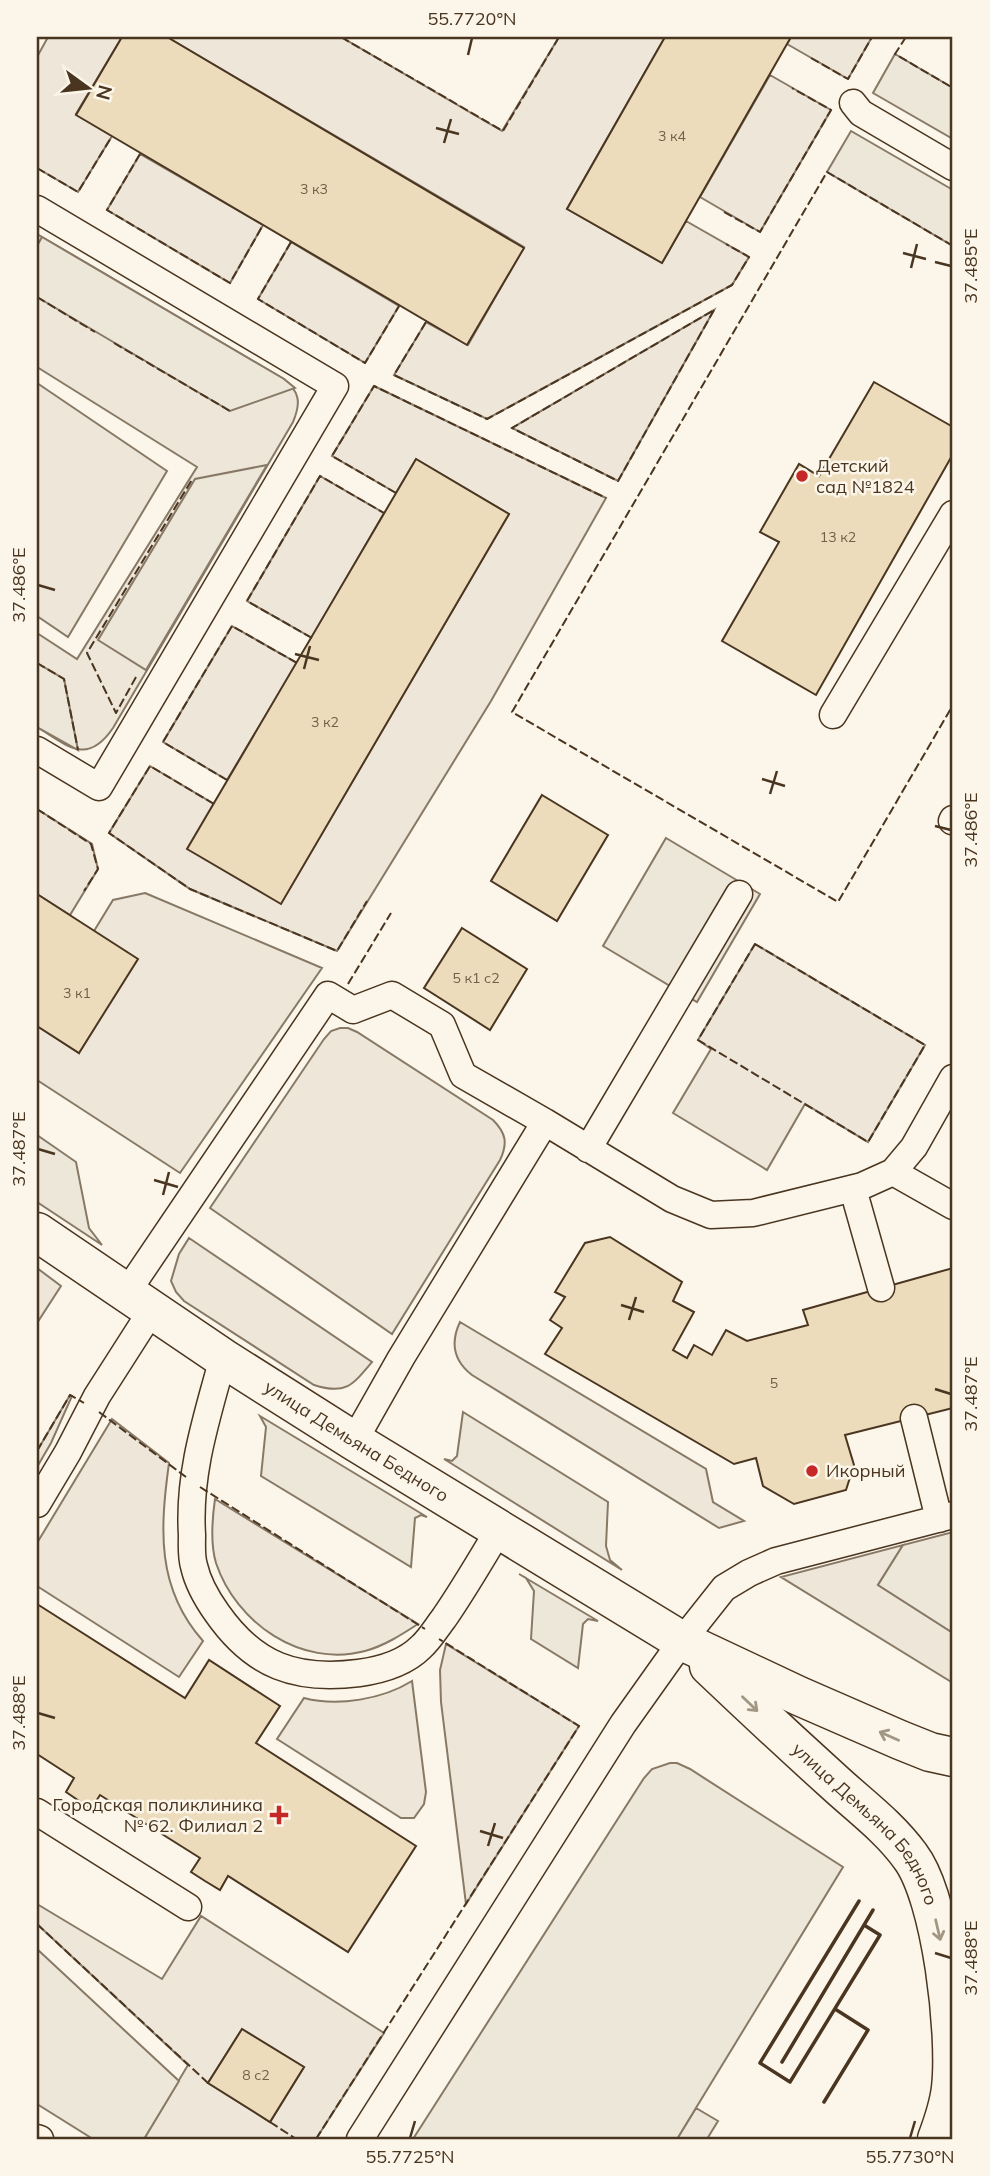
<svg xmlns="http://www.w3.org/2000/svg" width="990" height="2176" font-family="Mulish,sans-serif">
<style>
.green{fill:#ede6d9;stroke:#887966;stroke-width:2;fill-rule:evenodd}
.parking{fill:#ede7d9;stroke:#887966;stroke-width:2}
.building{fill:#ecdcbc;stroke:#4a3520;stroke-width:2}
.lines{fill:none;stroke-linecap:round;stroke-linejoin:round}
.service-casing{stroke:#4a3520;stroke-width:29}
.minor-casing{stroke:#4a3520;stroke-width:41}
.primary-casing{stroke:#4a3520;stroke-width:41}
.service{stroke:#fbf6e9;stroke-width:26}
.minor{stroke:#fbf6e9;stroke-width:38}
.primary{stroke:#fbf6e9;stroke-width:38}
.fence{stroke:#4a3520;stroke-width:2;stroke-dasharray:9 3.5;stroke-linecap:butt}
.wall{stroke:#4a3520;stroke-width:3.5}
.oneway{stroke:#a29684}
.ticks{fill:none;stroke:#4a3520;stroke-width:2.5}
.poi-dot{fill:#c62828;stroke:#fbf6e9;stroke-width:2.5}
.labels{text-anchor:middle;stroke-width:5;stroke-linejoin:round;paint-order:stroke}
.number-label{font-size:14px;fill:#725f47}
.poi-label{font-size:18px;fill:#4a3520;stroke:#fbf6e9;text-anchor:start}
.street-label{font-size:18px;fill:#4a3520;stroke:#fbf6e9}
.neatline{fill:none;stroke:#4a3520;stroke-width:2.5}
.ticks-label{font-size:18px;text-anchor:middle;fill:#4a3520}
</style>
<rect width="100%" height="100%" fill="#fbf6e9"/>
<!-- green -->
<path class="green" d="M48,37H122L76,114L112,136L78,192L37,168V57Z
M167,37H341L502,131L559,37H665L567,209L662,263L686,221L749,257L732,285L487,419L394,375L426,322L468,345L524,247Z
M791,37H872L848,79L787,44Z
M770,75L831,110L760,232L700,197Z
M140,154L263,225L230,283L107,210Z
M37,234L284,379C300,392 301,403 293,422L113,728C87,766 68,746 37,727V633L77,659L197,467L37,367Z
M291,242L399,306L365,363L258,299Z
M714,310L618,481L512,428Z
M37,383L167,471L68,637L37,616Z
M374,386L606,498L491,701L337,951L190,889L109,833L150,766L214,804L281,903L509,514L416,459L396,493L332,456Z
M320,476L384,513L312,638L247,601Z
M232,626L297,663L227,780L163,742Z
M37,809L92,844L98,869L70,915L37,894Z
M145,893L322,968L180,1173L37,1080V1026L79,1053L94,931L113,900Z
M755,944L925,1045L868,1142L805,1104L767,1170L673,1113L711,1049L698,1040Z
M340,1028H348L357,1032L493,1120C506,1133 508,1143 500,1160L392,1334L210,1208L324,1039L331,1031Z
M189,1238L372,1362C352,1386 345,1395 314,1385L184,1301L176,1292L171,1281L179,1254Z
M37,1268L61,1286L37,1323Z
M460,1322L706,1469L713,1502L744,1521L719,1528L472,1375C454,1361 450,1343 460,1322Z
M70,1395L72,1396L51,1443L37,1467V1451Z
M112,1419L169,1463C160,1529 156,1588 203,1641L179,1677L37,1586V1543Z
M215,1499L418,1624C401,1635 384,1646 365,1651C301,1668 236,1623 216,1563C210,1543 212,1520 215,1499Z
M903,1545L878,1585L953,1633V1683L781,1577Z
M446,1644L579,1726L466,1904L441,1702L440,1670Z
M412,1681L426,1792L424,1804L414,1818H401L277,1739L304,1698C338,1707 383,1699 412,1681Z
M37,1904L162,1979L201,1916L384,2033L316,2139H144L188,2065L37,1924ZM242,2029L304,2067L270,2122L208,2083Z
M696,2108L718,2121L707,2139H677Z"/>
<!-- parking -->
<path class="parking" d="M895,54L953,88V139L873,93Z
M851,131L953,190V246L827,172Z
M42,237L284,379L295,388L230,411L37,297V246Z
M267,465L146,670L98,640L195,479Z
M37,663L64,679L78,750L37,727Z
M666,838L760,894L697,1002L603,946Z
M37,1135L76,1162L89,1228L102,1245L37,1202Z
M463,1412L608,1502L606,1546L610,1560L622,1570L444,1459L452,1461L457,1456Z
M260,1416L427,1517L421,1515L415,1518L411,1567L261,1476L266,1427Z
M953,1532V1633L878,1585L903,1545Z
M519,1574L598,1621L588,1619L583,1624L578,1668L531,1639L534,1591L526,1578Z
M670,1763H677L690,1769L843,1867L677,2139H413L644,1778L652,1769Z
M37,1949L179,2081L144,2139H93L37,2104Z"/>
<!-- building -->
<path class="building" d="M122,37H167L524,248L467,345L76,115Z
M665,37H791L662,263L567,209Z
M874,382L953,427V454L816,695L722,641L779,542L760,532L799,464L819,476Z
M416,459L509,514L281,904L187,849Z
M542,795L608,835L557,921L491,881Z
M37,894L138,959L79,1053L37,1026Z
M462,928L527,969L490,1030L424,988Z
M610,1237L682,1282L673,1301L694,1312L673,1350L687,1358L694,1345L712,1355L726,1330L747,1341L808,1325L803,1310L953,1268V1408L845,1435L854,1465L846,1490L794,1504L763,1486L756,1458L734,1464L545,1354L562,1328L550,1320L565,1297L555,1292L585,1243Z
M37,1604L185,1698L209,1660L280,1706L256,1743L416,1846L348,1952L228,1876L220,1890L205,1881L191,1872L200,1858L100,1795L91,1809L66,1792L74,1778L37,1754Z
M242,2029L304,2067L270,2122L208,2083Z"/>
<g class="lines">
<defs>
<path id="service" d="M853,103L861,113L953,167
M37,209L335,386L99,787L37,750
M833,715L953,514
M952,821L953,819
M588,1149L739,894
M893,1172L953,1206
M853,1189L881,1288
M127,1292L328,995L353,1010L392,995L442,1025L463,1075L545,1122L672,1199L711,1215L753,1213L862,1186L893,1172L914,1147L953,1078
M223,1358C207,1417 188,1473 192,1535C192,1545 191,1556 194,1566C198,1584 207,1599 217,1613C254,1666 296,1681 359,1673C381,1670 405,1663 421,1647C430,1639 437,1627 444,1618C464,1589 482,1558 500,1528
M914,1418L939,1519
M354,1441L401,1358L545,1122
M37,1504L68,1452L97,1396L152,1310
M37,1812L188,1907
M37,2138L40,2139
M360,2139L623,1724L682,1641L724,1588L749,1573L776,1561L953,1515"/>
<g id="minor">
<path id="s1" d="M37,1232L223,1358L354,1441L682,1641L799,1696L900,1740L930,1752L953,1757"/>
<path id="s2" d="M709,1666C750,1705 792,1744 834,1782C860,1806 889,1827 910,1856C942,1898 957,2035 951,2088C949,2106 943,2123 937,2139"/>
</g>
<path id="primary" d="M947,2139L953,2128"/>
</defs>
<!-- service casing -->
<use href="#service" class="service-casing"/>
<!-- minor casing -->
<use href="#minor" class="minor-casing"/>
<!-- primary casing -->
<use href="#primary" class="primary-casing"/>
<!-- service -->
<use href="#service" class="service"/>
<!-- minor -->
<use href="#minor" class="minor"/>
<!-- primary -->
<use href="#primary" class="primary"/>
<!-- fence -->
<path class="fence" d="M341,37L503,131L559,37
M906,37L895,54L953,88
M811,58L848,79L872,37
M140,154L107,210L230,283L263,225
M37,168L78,192L112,136
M724,212L760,232L831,110L792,88
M291,242L258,299L365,363L399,306
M953,246L827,172L512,712L838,902L953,705
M37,297L95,332
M714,310L618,481L512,428Z
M426,322L394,375L487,419L732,285L749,257L726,244
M114,343L230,411
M396,493L332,456L374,386L606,498
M312,638L247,601L320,476L384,513
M37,663L64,679L78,750
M136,677L116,713L87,653L193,478
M227,780L163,742L232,626L297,663
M214,804L150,766L109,833L190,889L337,951L367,901
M37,809L91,844L98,869L84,891
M755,944L925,1045L868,1142L698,1040Z
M348,984L391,913
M99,1412L186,1477
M37,1451L70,1395L84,1403
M200,1487L425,1629
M37,1924L208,2083
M270,2122L296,2139
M316,2139L579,1726L439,1639"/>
<!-- wall -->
<path class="wall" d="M859,1901L760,2063L790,2082L880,1935L864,1925
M782,2062L873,1910
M824,2102L868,2030L835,2009"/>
</g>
<!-- one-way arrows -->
<defs><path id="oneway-shaft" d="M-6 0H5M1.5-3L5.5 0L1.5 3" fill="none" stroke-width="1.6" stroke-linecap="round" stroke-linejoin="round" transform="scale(1.75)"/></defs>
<g class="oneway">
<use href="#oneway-shaft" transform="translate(750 1704) rotate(44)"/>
<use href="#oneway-shaft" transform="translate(889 1736) rotate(-156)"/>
<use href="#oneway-shaft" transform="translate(938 1930) rotate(77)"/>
</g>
<!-- ticks -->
<path class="ticks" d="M468,55L472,38M436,128L459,134M444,143L451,119M903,253L926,259M935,262L951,266M911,268L917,244M38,585L55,590M295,654L319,660M304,669L310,646M762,779L785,786M770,794L777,771M935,826L951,830M38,1149L55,1154M154,1180L178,1187M163,1195L169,1172M621,1305L644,1312M629,1320L636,1297M935,1389L951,1394M38,1713L55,1718M480,1831L503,1838M488,1846L495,1823M935,1953L951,1958M410,2138L415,2121M910,2138L915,2121"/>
<!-- markers -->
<g class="poi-dot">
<circle cx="802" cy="476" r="7"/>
<circle cx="812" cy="1471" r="7"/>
<path d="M275.5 1804.5h7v7h7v7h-7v7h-7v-7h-7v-7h7z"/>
</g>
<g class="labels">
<!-- number labels -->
<g class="number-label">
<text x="672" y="141">3 к4</text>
<text x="314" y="194">3 к3</text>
<text x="838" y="542">13 к2</text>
<text x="325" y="727">3 к2</text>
<text x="476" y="983">5 к1 с2</text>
<text x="77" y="998">3 к1</text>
<text x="774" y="1388">5</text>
<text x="256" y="2080">8 с2</text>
</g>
<!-- poi labels -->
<g class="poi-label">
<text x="816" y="472">Детский<tspan x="816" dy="21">сад №1824</tspan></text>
<text x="826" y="1477">Икорный</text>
<text x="263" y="1811" text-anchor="end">Городская поликлиника<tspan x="263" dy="21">№ 62. Филиал 2</tspan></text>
</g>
<!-- street labels -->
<g class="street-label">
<text dy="6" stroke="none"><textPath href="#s1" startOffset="382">улица Демьяна Бедного</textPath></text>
<text dy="6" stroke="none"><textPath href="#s2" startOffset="224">улица Демьяна Бедного</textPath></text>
</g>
</g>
<!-- border -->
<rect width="990" height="2176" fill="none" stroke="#fbf6e9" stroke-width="77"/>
<!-- north arrow -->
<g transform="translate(88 88) rotate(105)" stroke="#fbf6e9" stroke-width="5" paint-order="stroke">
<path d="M0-5L12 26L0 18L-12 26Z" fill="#4a3520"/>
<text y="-10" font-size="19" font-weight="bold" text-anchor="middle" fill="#4a3520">N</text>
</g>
<rect x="38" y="38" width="913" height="2100" class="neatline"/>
<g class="ticks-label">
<text x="472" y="25">55.7720°N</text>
<text transform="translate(971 266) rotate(-90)" y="6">37.485°E</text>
<text transform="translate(19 585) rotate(-90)" y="6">37.486°E</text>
<text transform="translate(971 830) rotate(-90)" y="6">37.486°E</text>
<text transform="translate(19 1149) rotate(-90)" y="6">37.487°E</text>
<text transform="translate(971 1394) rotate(-90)" y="6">37.487°E</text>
<text transform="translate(19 1713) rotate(-90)" y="6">37.488°E</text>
<text transform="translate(971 1958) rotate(-90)" y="6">37.488°E</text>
<text x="410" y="2163">55.7725°N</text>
<text x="910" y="2163">55.7730°N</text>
</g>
</svg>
